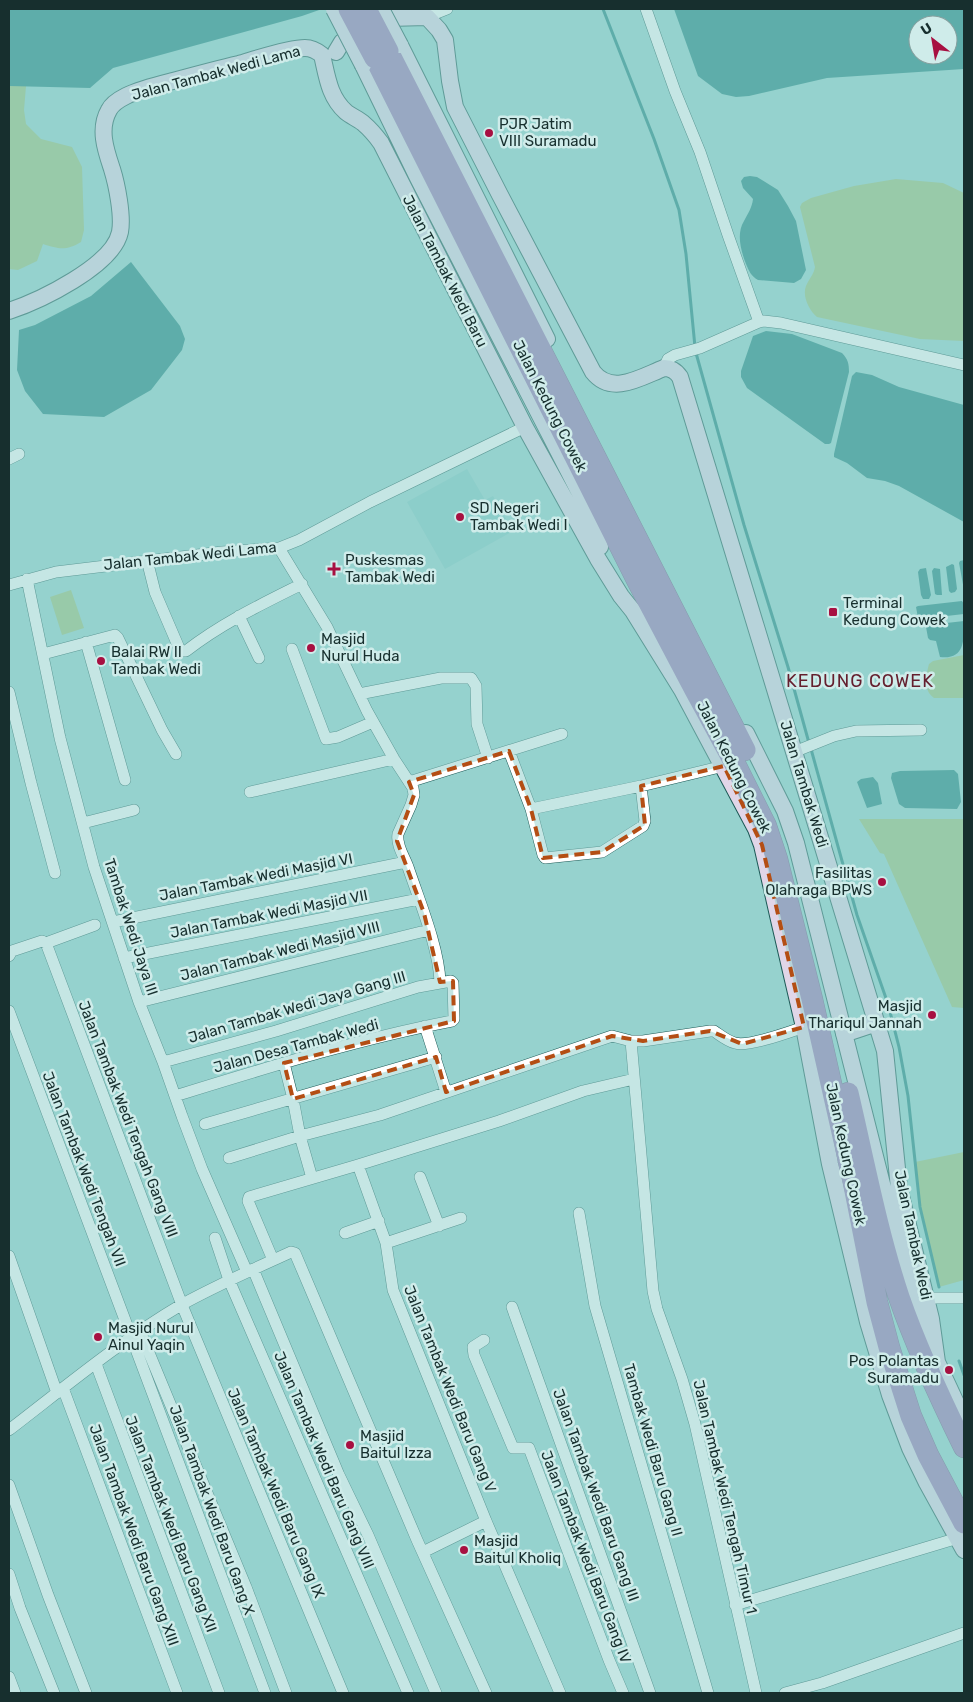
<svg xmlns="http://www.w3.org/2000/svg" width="973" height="1702" font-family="Rubik,sans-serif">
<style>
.built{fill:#82c9c5}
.green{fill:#9cc07d}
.water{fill:#1c827e;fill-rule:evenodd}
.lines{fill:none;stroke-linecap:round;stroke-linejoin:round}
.stream{stroke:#1c827e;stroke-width:3}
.street-casing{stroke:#1c5956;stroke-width:12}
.secondary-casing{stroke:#1c5956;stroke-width:18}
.highway-casing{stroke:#6d5e85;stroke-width:22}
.street{stroke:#fff;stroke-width:11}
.secondary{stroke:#e1d6e8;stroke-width:16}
.highway{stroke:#9b77b4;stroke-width:21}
.secondary-bridge-casing{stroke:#1c5956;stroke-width:18;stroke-linecap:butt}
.highway-bridge-casing{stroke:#6d5e85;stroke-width:22;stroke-linecap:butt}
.secondary-bridge{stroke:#e1d6e8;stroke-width:16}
.highway-bridge{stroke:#9b77b4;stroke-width:21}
.marked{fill:none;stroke:#b44e14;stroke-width:4;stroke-dasharray:10 6;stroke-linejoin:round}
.poi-dot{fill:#a71041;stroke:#cfecea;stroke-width:2}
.labels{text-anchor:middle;stroke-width:5;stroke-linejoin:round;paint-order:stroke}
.street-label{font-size:15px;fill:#172f2e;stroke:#cfecea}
.poi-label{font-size:15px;fill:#172f2e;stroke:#cfecea;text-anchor:start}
.quarter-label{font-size:18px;letter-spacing:1px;fill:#641f2e;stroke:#cfecea}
</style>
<rect width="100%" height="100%" fill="#96d2ce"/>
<!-- built -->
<path class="built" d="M467,469L485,500L493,496L513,531L445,569L407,502Z"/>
<!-- green -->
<path class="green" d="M9,86H26L24,110L26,124L41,139L72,147L82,167L84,230L81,242C66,251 59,249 43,244L37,261L18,270L9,269Z
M896,179L943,183L964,193V341L920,339L817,317C809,310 802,296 806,286C809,279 814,274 815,267L800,207L802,203L811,198L854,186Z
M71,590L84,628L62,635L50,597Z
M964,655V698H934C923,691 926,675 929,664L933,661Z
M859,819H964V1008L952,1007L884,854L880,853Z
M964,1152V1280L939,1287L920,1207L915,1162Z"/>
<!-- water -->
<path class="water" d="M9,9H322L302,16L113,68L90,88L9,86Z
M674,9H964V69L827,78L749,96L736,97L722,94L698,76ZM918,25H948V55H918Z
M750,176L757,177L778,190L788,206L796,221L806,270L801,279L794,283L758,280C751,276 749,271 746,264C741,251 736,234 744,221C748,213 752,208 753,199L743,188L741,181L744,177Z
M131,262L180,326L185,339L182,350L151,390L104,417L43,414L25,391L17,370L19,330L35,325L91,296Z
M766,331L792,334L842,353C848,359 849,364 849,372L831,443L829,444H825L747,388L741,377V371L753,336Z
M856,372L872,375L899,387L964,405V522L899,486L885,481L867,478L847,463L834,457V454L852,376Z
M964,560V590L959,563L960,561Z
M952,564L954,565L957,589L955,592L951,593L949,591L946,567Z
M926,568L931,595L929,599H923L921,595L918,572L920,569Z
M934,568L940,569L942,595H937L935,594L932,571Z
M962,601L964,604V614L920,619L918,618L916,607L918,606Z
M964,621C964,640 965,660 940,657L936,641L930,640L928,638L926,627L929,625Z
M954,770L958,774L961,802L957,809L905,808L899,804L891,778L892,773L900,771Z
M873,777L878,783L882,804L867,808L857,782L861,779Z"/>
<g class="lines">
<!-- stream -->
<path class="stream" d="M603,9L654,139L679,210L686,254L695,347
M696,353L744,525L788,667L809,743
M811,749L857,915L888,1004L899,1047L908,1096L920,1207L939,1287
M959,1361L964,1375"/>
<defs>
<path id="street" d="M646,9L675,91L700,152L728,235L759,322
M427,17L447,9
M664,368L668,359L675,355L700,348L759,322L764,321L781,323L964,365
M9,459L19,454
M279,548L327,627L367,711L394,759L413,788L414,795L411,805L398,834C396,845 404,856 408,867C419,900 439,948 440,982
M147,560L155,592L179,648L182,651H186C222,623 262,604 302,584
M27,579L60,738L94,867L139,1002L163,1062L182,1116L202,1169L247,1272
M9,585L56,572L222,552L279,548L299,540L370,502L525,427
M239,616L259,658
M86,642L125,780
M292,649L326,739L338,737L373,722
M43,654L115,635L118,638L162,730L176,754
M9,692L31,783L55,873
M359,694L441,678H471L476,686L477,724L488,758
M509,751L531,809L543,855L545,858L602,852L643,826L645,821L641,786
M794,752L834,736L856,731L921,730
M409,782L562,734
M250,792L394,759
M531,809L641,786L724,766
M83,823L134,810
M113,922L406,862
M46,943L182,1305L343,1693
M9,956L12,951L42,941L46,943L95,925
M124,958L419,899
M139,1002L429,930
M9,1011L265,1693
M425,1026L446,1092
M631,1041L653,1291L657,1309L682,1379L695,1424L756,1693
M163,1062L276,1031L418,987L451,981L453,983L454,1019L452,1021C358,1039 266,1068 175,1096
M284,1063L293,1099L300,1136L312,1178
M205,1124L436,1057
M229,1158L300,1136L380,1115L612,1036L631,1041H643L710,1031H714C720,1035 727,1041 735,1043C749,1047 789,1032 804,1027
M420,1177L439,1226
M579,1213L595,1306L708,1693
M345,1233L379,1221
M215,1238L229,1280L408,1693
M386,1243L461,1218
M9,1256L57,1393
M273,1260L248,1201L249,1197L358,1165
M253,1269L339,1475L368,1535L436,1693
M926,1298H964
M512,1307L650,1693
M140,1331L246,1587L286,1693
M484,1340L473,1347L474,1355L513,1448H529L609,1660L623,1693
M96,1364L219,1693
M63,1388L177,1693
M9,1430C65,1387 120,1341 181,1305C217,1285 254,1269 291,1252L295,1253L417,1540L486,1693
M9,1485L48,1595L86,1693
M423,1552L486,1521
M9,1574L20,1608L54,1693
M735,1605L958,1538
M9,1677L15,1693
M560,1693L486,1521L393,1290L386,1243L358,1165L499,1121L583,1091L634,1079
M785,1693L822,1683L964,1633"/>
<path id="secondary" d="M400,45L547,339
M336,52L342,42L388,18L427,17L439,30L445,40L450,81L455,107L500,195L593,372C612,396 641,377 664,368C671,368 676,371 680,377L885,1051L899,1188L931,1319L937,1362
M322,55C327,76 329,97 346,112C351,116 358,119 363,123C370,129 376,136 381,143L525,427L598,559L621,596L633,611L682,690L756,829L762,845L780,924L804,1027L830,1164L868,1322L890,1395L910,1448L927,1483L964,1550
M363,65L418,178L586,505L600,547
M9,311C39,301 113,266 120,232C123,216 117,185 112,169C106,151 98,129 109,110C112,104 120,99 126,96C140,89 157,85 173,81C195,75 217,69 239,64C256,59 288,48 305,48C312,48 317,51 322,55
M746,733L785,811L796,843L884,1192L912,1295L937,1362L964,1420
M844,1034L877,1023"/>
<path id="highway" d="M388,51L745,750
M375,58L637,580L695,690L734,762L766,826L777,859L812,999L853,1181L877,1302L889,1347L911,1416L928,1455L964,1523
M848,1093C864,1161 877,1231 899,1297C917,1349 940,1398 964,1447"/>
</defs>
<!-- street casing -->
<use href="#street" class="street-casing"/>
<!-- secondary casing -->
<use href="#secondary" class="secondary-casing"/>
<!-- highway casing -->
<use href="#highway" class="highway-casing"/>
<!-- street -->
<use href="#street" class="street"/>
<!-- secondary -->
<use href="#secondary" class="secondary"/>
<!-- highway -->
<use href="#highway" class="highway"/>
<defs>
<path id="secondary-bridge" d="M334,9L363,65
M381,9L400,45"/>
<path id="highway-bridge" d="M349,9L375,58
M366,9L388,51"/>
</defs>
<!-- secondary-bridge casing -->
<use href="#secondary-bridge" class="secondary-bridge-casing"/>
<!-- highway-bridge casing -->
<use href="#highway-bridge" class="highway-bridge-casing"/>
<!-- secondary-bridge -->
<use href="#secondary-bridge" class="secondary-bridge"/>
<!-- highway-bridge -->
<use href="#highway-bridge" class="highway-bridge"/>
</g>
<!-- marked area -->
<path d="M0 0H973V1702H0ZM509,751L531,809L543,858L602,852L645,825L641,786L724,766L762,845L804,1027L742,1044L710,1031L643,1041L612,1036L446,1092L436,1057L293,1099L284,1063L454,1021L453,981L440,982L424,913L397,841L414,795L409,782Z" fill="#96d2ce" fill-opacity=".55" fill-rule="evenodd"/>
<path class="marked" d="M509,751L531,809L543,858L602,852L645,825L641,786L724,766L762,845L804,1027L742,1044L710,1031L643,1041L612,1036L446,1092L436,1057L293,1099L284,1063L454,1021L453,981L440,982L424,913L397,841L414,795L409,782Z"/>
<!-- markers -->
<g class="poi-dot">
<circle cx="489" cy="133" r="5"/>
<circle cx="460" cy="517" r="5"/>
<path d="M331.5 561.5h5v5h5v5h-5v5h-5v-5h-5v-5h5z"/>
<rect x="828" y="607" width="10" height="10" rx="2.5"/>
<circle cx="311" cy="648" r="5"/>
<circle cx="101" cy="661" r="5"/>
<circle cx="882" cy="882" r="5"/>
<circle cx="932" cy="1015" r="5"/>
<circle cx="98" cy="1337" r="5"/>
<circle cx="949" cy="1370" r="5"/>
<circle cx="350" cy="1445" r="5"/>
<circle cx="464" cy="1550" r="5"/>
</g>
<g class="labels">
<!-- street labels -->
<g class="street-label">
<text transform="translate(216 73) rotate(-15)" y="5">Jalan Tambak Wedi Lama</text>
<text transform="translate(445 271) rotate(63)" y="5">Jalan Tambak Wedi Baru</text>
<text transform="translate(550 406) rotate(63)" y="5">Jalan Kedung Cowek</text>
<text transform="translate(190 556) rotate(-6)" y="5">Jalan Tambak Wedi Lama</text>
<text transform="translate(734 767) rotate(63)" y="5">Jalan Kedung Cowek</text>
<text transform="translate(804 784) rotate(73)" y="5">Jalan Tambak Wedi</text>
<text transform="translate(256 877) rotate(-11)" y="5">Jalan Tambak Wedi Masjid VI</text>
<text transform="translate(269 914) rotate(-11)" y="5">Jalan Tambak Wedi Masjid VII</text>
<text transform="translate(131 927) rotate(72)" y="5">Tambak Wedi Jaya III</text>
<text transform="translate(280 951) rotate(-14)" y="5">Jalan Tambak Wedi Masjid VIII</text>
<text transform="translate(297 1007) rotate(-16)" y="5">Jalan Tambak Wedi Jaya Gang III</text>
<text transform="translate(296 1046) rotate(-15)" y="5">Jalan Desa Tambak Wedi</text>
<text transform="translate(128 1119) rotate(69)" y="5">Jalan Tambak Wedi Tengah Gang VIII</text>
<text transform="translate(846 1154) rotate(78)" y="5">Jalan Kedung Cowek</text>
<text transform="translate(84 1169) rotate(69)" y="5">Jalan Tambak Wedi Tengah VII</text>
<text transform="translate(913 1235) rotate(78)" y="5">Jalan Tambak Wedi</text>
<text transform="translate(450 1389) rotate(68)" y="5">Jalan Tambak Wedi Baru Gang V</text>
<text transform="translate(653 1450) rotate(74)" y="5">Tambak Wedi Baru Gang II</text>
<text transform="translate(324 1460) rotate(67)" y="5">Jalan Tambak Wedi Baru Gang VIII</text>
<text transform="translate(276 1493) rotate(67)" y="5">Jalan Tambak Wedi Baru Gang IX</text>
<text transform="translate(596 1495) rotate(70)" y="5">Jalan Tambak Wedi Baru Gang III</text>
<text transform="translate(725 1497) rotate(77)" y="5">Jalan Tambak Wedi Tengah Timur 1</text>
<text transform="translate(212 1510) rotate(70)" y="5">Jalan Tambak Wedi Baru Gang X</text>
<text transform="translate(171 1524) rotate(69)" y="5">Jalan Tambak Wedi Baru Gang XII</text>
<text transform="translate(134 1535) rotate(70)" y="5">Jalan Tambak Wedi Baru Gang XIII</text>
<text transform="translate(586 1557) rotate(69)" y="5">Jalan Tambak Wedi Baru Gang IV</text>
</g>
<!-- poi labels -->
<g class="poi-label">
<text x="499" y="129">PJR Jatim<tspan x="499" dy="17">VIII Suramadu</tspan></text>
<text x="470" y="513">SD Negeri<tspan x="470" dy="17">Tambak Wedi I</tspan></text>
<text x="345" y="565">Puskesmas<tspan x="345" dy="17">Tambak Wedi</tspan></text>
<text x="843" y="608">Terminal<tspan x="843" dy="17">Kedung Cowek</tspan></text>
<text x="321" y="644">Masjid<tspan x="321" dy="17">Nurul Huda</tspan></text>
<text x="111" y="657">Balai RW II<tspan x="111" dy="17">Tambak Wedi</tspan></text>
<text x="872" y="878" text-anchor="end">Fasilitas<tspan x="872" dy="17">Olahraga BPWS</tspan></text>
<text x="922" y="1011" text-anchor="end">Masjid<tspan x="922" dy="17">Thariqul Jannah</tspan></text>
<text x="108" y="1333">Masjid Nurul<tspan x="108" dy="17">Ainul Yaqin</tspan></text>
<text x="939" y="1366" text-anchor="end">Pos Polantas<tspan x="939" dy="17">Suramadu</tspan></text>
<text x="360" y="1441">Masjid<tspan x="360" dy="17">Baitul Izza</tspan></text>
<text x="474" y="1546">Masjid<tspan x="474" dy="17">Baitul Kholiq</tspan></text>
</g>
<!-- quarter labels -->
<g class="quarter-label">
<text x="860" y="687">KEDUNG COWEK</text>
</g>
</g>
<!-- border -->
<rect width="973" height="1702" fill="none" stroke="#172f2e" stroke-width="20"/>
<!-- north arrow -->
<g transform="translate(933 40) rotate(329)"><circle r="24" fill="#cfecea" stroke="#85a09f"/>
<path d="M0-4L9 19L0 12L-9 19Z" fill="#a71041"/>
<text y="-8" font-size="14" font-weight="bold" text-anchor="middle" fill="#172f2e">U</text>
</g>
</svg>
